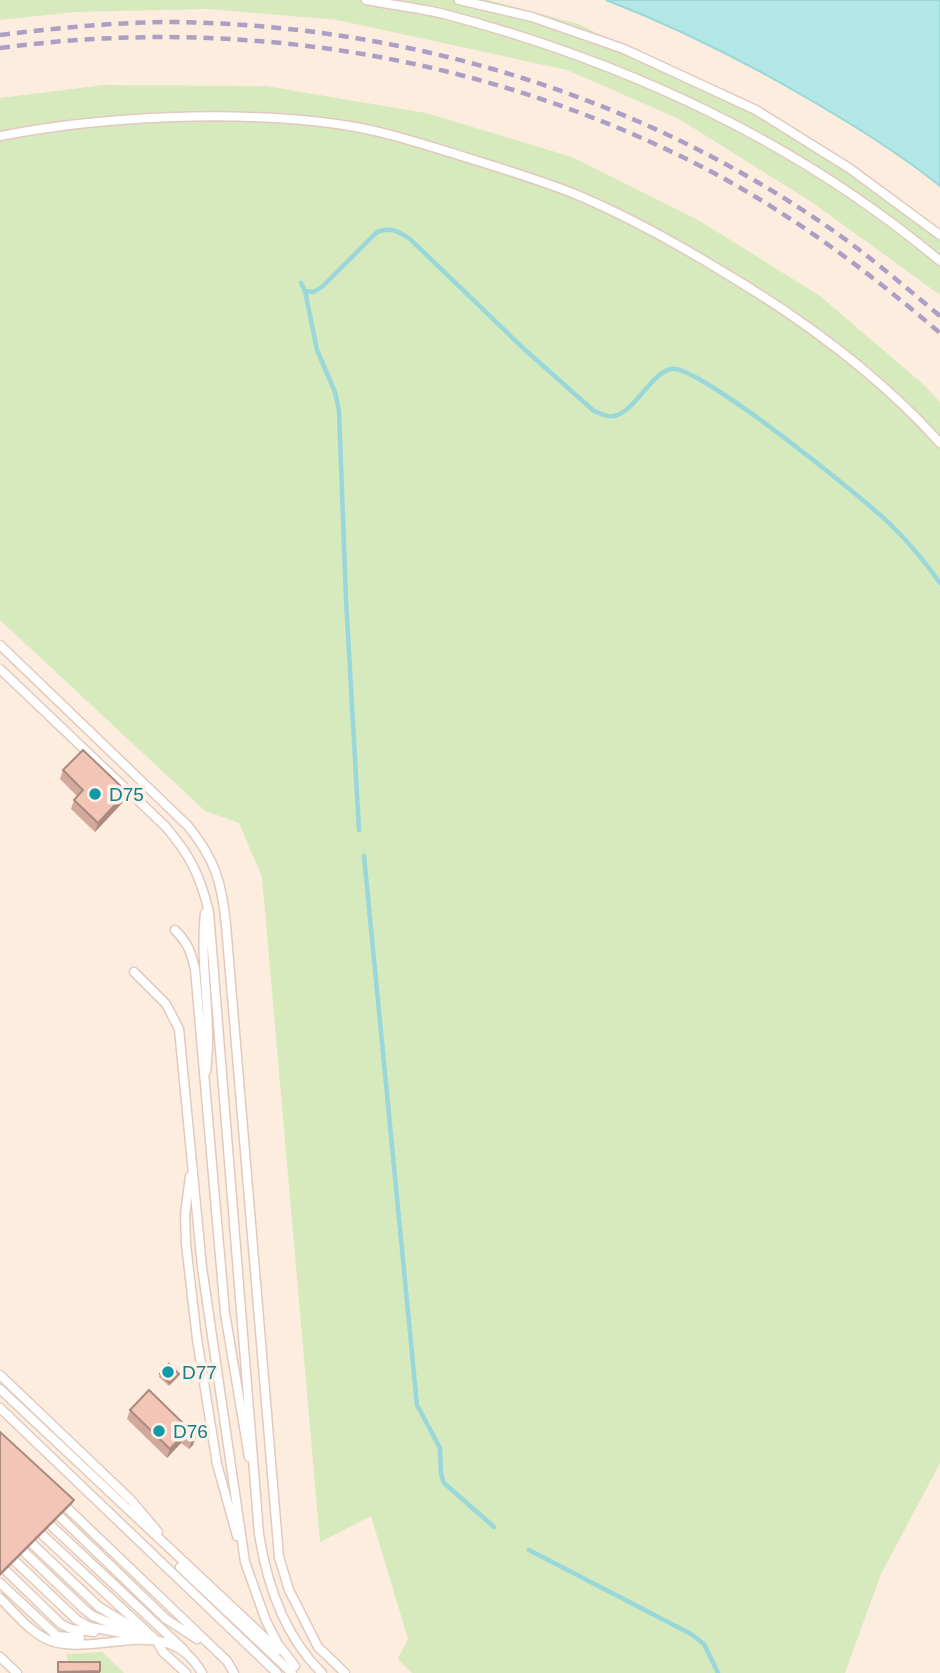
<svg xmlns="http://www.w3.org/2000/svg" width="940" height="1673" font-family="Helvetica,sans-serif">
<style>
.green{fill:#d6eabe}
.water{fill:#b3e6e6;stroke:#99d7d8;stroke-width:2}
.lines{fill:none;stroke-linecap:round;stroke-linejoin:round}
.stream{stroke:#99d7d8;stroke-width:4.5}
.lane-casing{stroke:#e2c9be;stroke-width:11}
.lane{stroke:#fff;stroke-width:8}
.rail{stroke:#ad9ec5;stroke-width:4.5;stroke-dasharray:10 7;stroke-linecap:butt}
.wall{fill:#d1a99d}
.shaded-wall{fill:#aa8a7f}
.building{fill:#f3c5b6;stroke:#aa8a7f;stroke-width:2}
.culture-dot{fill:#0f9aa8;stroke:#fff1e5;stroke-width:2.5}
.labels{text-anchor:middle;stroke-width:7;stroke-linejoin:round;paint-order:stroke}
.culture-label{font-size:19px;fill:#0d838f;stroke:#fff1e5;text-anchor:start}
</style>
<rect width="100%" height="100%" fill="#fdeddf"/>
<!-- green -->
<path class="green" d="M0,0H488L579,24L800,138L882,193L940,238V295L813,203L679,119L567,70L337,20L207,9L75,12L0,20Z
M104,85L266,86L426,113L572,157L700,221L820,296L923,384L940,402V1463L881,1574L845,1673H412L398,1659L408,1639L371,1516L320,1542L262,877L239,823L205,811L0,620V98Z
M102,1652L124,1673H98L68,1668L67,1654Z"/>
<!-- water -->
<path class="water" d="M606,0H940V186C899,153 853,125 807,98C742,60 676,27 606,0Z"/>
<g class="lines">
<!-- stream -->
<path class="stream" d="M301,283L305,291L317,350L335,392L339,411L346,599L359,830
M305,291L314,292L323,286L377,232C392,227 398,231 410,239L523,348L594,411C600,413 607,418 614,416C636,411 650,374 671,369C697,363 867,501 892,526C909,543 926,563 940,583
M364,856L417,1405L440,1448L441,1474L444,1483L494,1527
M529,1550L691,1634L704,1644L718,1673"/>
<defs>
<path id="lane" d="M366,0C392,5 419,8 444,14C624,61 797,141 940,261
M459,0L532,17L624,49L756,110L849,168L940,235
M0,136C103,116 233,110 337,124C381,130 423,144 465,157C500,168 536,179 570,192C624,214 676,243 725,273C804,320 878,374 940,443
M0,645L188,826C215,859 222,883 226,925L279,1557L289,1590L318,1647L345,1673
M0,669L165,826C190,855 200,875 209,912L259,1534C267,1585 284,1636 322,1673
M205,913C199,965 213,1018 206,1071
M175,930C188,943 191,952 195,969L225,1313L249,1457
M134,972L166,1004L179,1029L202,1267L245,1562L266,1621L278,1644L295,1666
M190,1176L185,1215L186,1244L197,1339L217,1464L237,1536
M0,1375L131,1500L158,1532
M0,1389L278,1650
M0,1408L277,1673
M62,1503L227,1661L234,1673
M53,1510L166,1619L197,1639
M43,1518L184,1650
M35,1528L156,1640L163,1652L186,1673
M25,1537L99,1607L141,1632
M17,1545L85,1610L93,1616L127,1630
M0,1547L77,1620L90,1627L143,1637
M0,1565L61,1624L71,1629L94,1632
M180,1567L292,1673
M0,1583L57,1636L80,1638
M0,1598C15,1613 33,1636 54,1642C105,1655 168,1613 202,1673
M0,1657L17,1673"/>
</defs>
<!-- lane casing -->
<use href="#lane" class="lane-casing"/>
<!-- lane -->
<use href="#lane" class="lane"/>
<!-- rail -->
<path class="rail" d="M0,35C58,28 116,22 174,22C406,25 637,95 828,227C867,254 903,285 940,316
M0,48C244,15 493,57 712,172C794,216 869,272 940,333"/>
</g>
<!-- wall -->
<path class="wall" d="M63,770L123,802L95,832L71,809L74,800L77,796L60,779Z
M160,1374H179L178,1377L169,1386L159,1377Z
M130,1410L196,1436L193,1445L189,1449L181,1443L167,1458L127,1419Z"/>
<!-- shaded-wall -->
<path class="shaded-wall" d="M127,792L123,802L95,832L98,823Z
M185,1433L181,1443L167,1458L170,1449Z
M196,1436L193,1445L189,1449L192,1440Z
M74,1500L72,1504L0,1576V1574Z
M100,1671V1673H57L58,1672Z"/>
<!-- building -->
<path class="building" d="M83,750L127,792L98,823L74,800L83,790L63,770Z
M169,1364L179,1374L170,1383L160,1374Z
M149,1390L196,1436L192,1440L185,1433L170,1449L130,1410Z
M0,1432L74,1500L0,1574Z
M58,1662H100V1671L58,1672Z"/>
<!-- markers -->
<g class="culture-dot">
<circle cx="95" cy="794" r="7"/>
<circle cx="168" cy="1372" r="7"/>
<circle cx="159" cy="1431" r="7"/>
</g>
<g class="labels">
<!-- culture labels -->
<g class="culture-label">
<text x="109" y="801">D75</text>
<text x="182" y="1379">D77</text>
<text x="173" y="1438">D76</text>
</g>
</g>
</svg>
